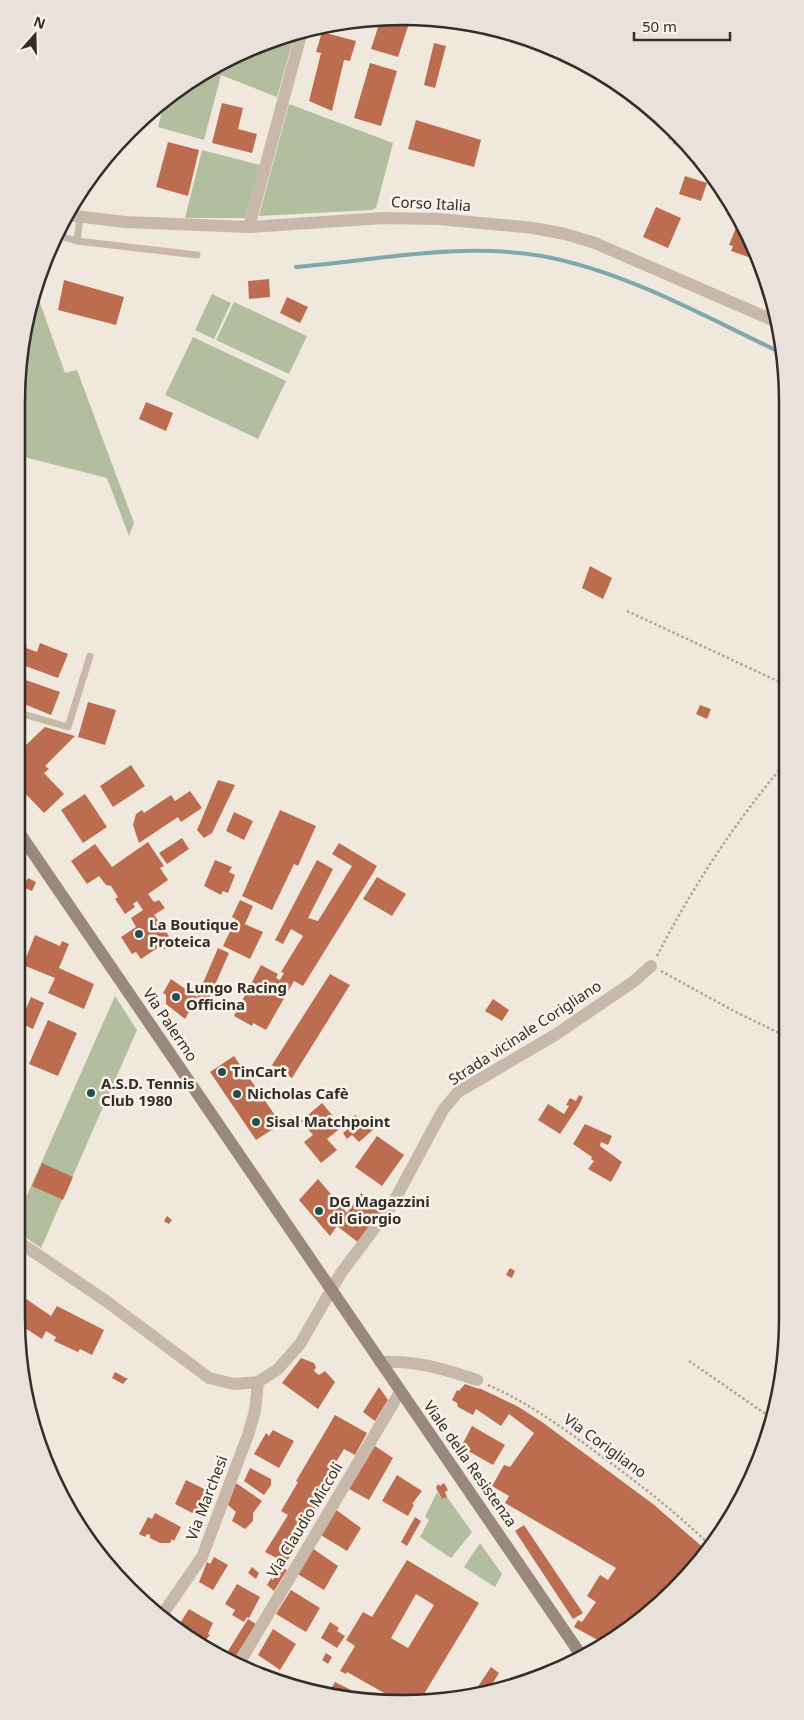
<svg xmlns="http://www.w3.org/2000/svg" width="804" height="1720" font-family="'Noto Sans',sans-serif">
<style>
.green{fill:#b3be9e}
.water{fill:#7fa8ab}
.lines{fill:none;stroke-linecap:round;stroke-linejoin:round}
.stream{stroke:#7fa8ab;stroke-width:4}
.building{fill:#bc6d50;fill-rule:evenodd}
.path{stroke:#b3a394;stroke-width:2.5;stroke-dasharray:2.5 2.5;stroke-linecap:butt}
.service{stroke:#c7b8aa;stroke-width:7}
.minor{stroke:#c7b8aa;stroke-width:12}
.tertiary{stroke:#c7b8aa;stroke-width:12}
.secondary{stroke:#9b887c;stroke-width:12}
.poi-dot{fill:#224f54;stroke:#f8f2e9;stroke-width:2}
.labels{text-anchor:middle;stroke-width:5;stroke-linejoin:round;paint-order:stroke}
.street-label{font-size:15px;fill:#352d29;stroke:#f8f2e9}
.poi-label{font-size:15px;font-weight:bold;fill:#352d29;stroke:#f8f2e9;text-anchor:start}
.rim{fill:none;stroke:#352d29;stroke-width:2.5}
</style>
<rect width="100%" height="100%" fill="#f0e8dd"/>
<!-- green -->
<path class="green" d="M295,33L277,97L221,75L204,140L158,127L165,100L188,81L255,46Z
M289,104L393,143L376,208L371,210L259,216Z
M202,150L260,165L245,218H185Z
M35,289L65,373L77,370L134,523L129,536L107,478L16,455V402L24,326Z
M212,294L231,303L214,339L195,330Z
M234,302L307,336L289,374L216,340Z
M193,337L286,381L258,439L165,395Z
M115,996L137,1030L41,1248L16,1231V1220Z
M437,1492L442,1499L447,1497L472,1532L451,1558L420,1537L429,1520L425,1517Z
M480,1543L502,1574L495,1587L464,1567Z"/>
<!-- water -->
<path class="water" d="M670,134L676,135L691,150L673,144L674,140L668,139Z"/>
<g class="lines">
<!-- stream -->
<path class="stream" d="M296,267C376,260 462,242 542,256C628,272 707,318 784,354"/>
</g>
<!-- building -->
<path class="building" d="M402,16L411,17L398,57L371,49L381,18Z
M361,20L359,27L342,22Z
M322,32L356,41L350,61L344,60L332,111L309,101L321,53L316,52Z
M434,43L446,46L435,88L424,85Z
M370,63L397,71L381,126L354,118Z
M222,103L243,108L238,129L257,134L252,153L212,143Z
M416,120L481,140L474,167L408,149Z
M128,130L125,144L118,143Z
M168,142L199,150L188,196L156,187Z
M685,176L707,183L701,201L679,194Z
M730,205L738,218V219L727,215Z
M656,207L681,218L668,248L643,237Z
M739,220L758,254L760,261L731,251L733,246L729,245Z
M269,279L270,297L249,299L248,281Z
M64,280L124,297L116,325L58,310Z
M287,297L308,307L300,323L280,313Z
M146,402L173,413L166,431L139,419Z
M590,566L612,578L603,599L582,588Z
M16,607L23,609L16,626Z
M16,641L27,645L26,648L37,652L40,643L68,654L58,678L20,664L16,675Z
M20,678L60,692L51,715L24,704L22,708L16,706V688Z
M88,702L116,710L105,745L78,737Z
M700,705L711,709L707,719L696,714Z
M16,719L26,721L16,730Z
M45,727L75,736L45,766L49,769L44,773L64,794L44,813L16,784V736L26,745Z
M131,765L145,786L113,807L100,786Z
M218,780L235,785L212,833L204,838L197,830Z
M190,791L202,808L181,822L178,817L139,843L133,825L136,814L142,810L144,813L171,795L175,801Z
M85,794L107,827L83,843L61,810Z
M280,810L316,826L298,866L294,864L272,910L242,896Z
M234,812L253,821L244,840L226,831Z
M182,838L189,849L167,864L159,853Z
M148,842L164,866L160,868L168,880L148,894L154,902L159,900L165,908L154,915L169,936L165,950L162,945L141,959L136,952L132,954L121,937L136,927L131,918L143,910L137,901L133,904L135,907L125,914L115,899L118,897L111,886L106,885L99,876L87,884L71,861L95,844L112,867Z
M339,843L377,866L373,873L303,986L294,981L266,1030L253,1023L252,1026L234,1016L261,965L278,974L276,978L280,980L284,973L281,972L303,936L291,929L283,944L275,940L317,860L333,869L308,918L318,921L352,866L332,854Z
M215,860L232,867L229,872L235,875L228,893L223,891L221,895L204,886Z
M16,872L24,876L21,883L23,886L16,902Z
M377,877L406,894L392,916L363,899Z
M28,878L36,882L32,891L23,887Z
M240,900L253,906L245,924L263,932L250,959L223,946L236,919L232,917Z
M35,935L60,946L62,941L69,944L59,968L94,984L84,1009L48,993L55,978L23,965Z
M16,944L22,946L16,960Z
M218,948L229,953L207,1003L197,997Z
M330,974L350,985L292,1078L272,1065Z
M171,979L197,997L185,1019L166,1004V995L163,993Z
M31,997L44,1003L33,1029L20,1023Z
M493,999L509,1010L502,1021L485,1011Z
M48,1020L77,1033L58,1076L29,1064Z
M234,1056L281,1124L256,1140L210,1072Z
M579,1095L583,1097L578,1107L560,1134L538,1120L548,1104L564,1114L569,1106L566,1105L570,1098L576,1101Z
M322,1103L342,1127L327,1139L337,1150L321,1163L304,1142L313,1135L301,1121Z
M355,1115L375,1128L359,1142L352,1135L347,1139L343,1133L349,1128L353,1134L361,1126L352,1120Z
M585,1124L612,1136L608,1145L601,1142L600,1146L622,1162L611,1182L588,1169L594,1161L591,1159L592,1157L573,1144Z
M377,1136L404,1155L382,1186L355,1167Z
M42,1163L73,1177L63,1200L32,1186Z
M318,1179L347,1213L361,1193L384,1211L359,1243L337,1226L330,1236L299,1200Z
M167,1216L172,1220L169,1224L164,1221Z
M510,1268L515,1271L512,1278L506,1275Z
M16,1292L51,1316L57,1306L104,1330L92,1355L80,1349L78,1352L54,1341L56,1337L46,1331L42,1339L17,1323Z
M301,1358L314,1363L316,1367L314,1371L319,1375L325,1371L335,1382L318,1409L282,1383Z
M115,1372L126,1378H128L123,1384L112,1378Z
M465,1384L479,1389V1388L517,1406L542,1422L653,1504L706,1550L692,1573L637,1624L605,1644L574,1627L578,1620L582,1622L596,1602L587,1596L600,1575L608,1580L616,1568L505,1503L509,1496L492,1486L504,1465L510,1467L534,1433L509,1414L501,1426L476,1409L473,1415L458,1407L457,1403L452,1400L457,1390L459,1391Z
M379,1387L388,1400L375,1421L363,1412Z
M335,1415L367,1433L355,1455L344,1449L313,1499L319,1502L303,1529L306,1530L286,1563L265,1552L288,1515L281,1511L298,1482L296,1481Z
M472,1426L505,1445L493,1465L461,1447Z
M273,1430L294,1441L279,1468L254,1454L266,1433L269,1436Z
M375,1446L393,1458L369,1500L349,1489Z
M250,1468L271,1479V1485L264,1495L244,1481Z
M397,1475L422,1491L412,1504L414,1505L408,1516L382,1501Z
M186,1480L214,1494L202,1518L175,1504Z
M236,1483L262,1501L253,1513V1521L245,1529L232,1521L236,1512L228,1505Z
M444,1483L448,1490L445,1492L447,1497L442,1499L436,1488L438,1484L440,1486Z
M335,1509L361,1528L347,1551L319,1534Z
M155,1513L181,1527L174,1541L172,1539L170,1543H160L150,1538V1535L147,1534L145,1537L139,1534L148,1517L152,1519Z
M415,1517L421,1521L407,1546L401,1542Z
M524,1525L583,1613L573,1619L515,1531Z
M312,1548L338,1566L324,1590L296,1573Z
M214,1557L228,1565L213,1590L199,1582L207,1562L210,1564Z
M407,1560L479,1603L421,1699L393,1698L347,1672L346,1674L340,1671L355,1646L346,1640L363,1612L372,1617ZM416,1594L434,1605L408,1648L391,1638Z
M252,1567L259,1573L256,1579L248,1573Z
M281,1567L287,1570L274,1591L267,1585L271,1578L273,1580Z
M237,1584L260,1597L249,1618L247,1617L244,1622L232,1615L235,1610L225,1604Z
M291,1590L320,1608L306,1632L276,1614Z
M189,1609L213,1623L208,1634L210,1635L200,1646L188,1639L177,1628Z
M248,1619L256,1624L236,1656L228,1651Z
M330,1622L339,1628L337,1631L345,1636L337,1648L321,1638Z
M273,1629L296,1644L280,1670L258,1655Z
M326,1653L332,1657L328,1664L322,1660Z
M491,1667L499,1673L491,1686L489,1689L473,1694Z
M335,1682L349,1689L364,1698L327,1696Z
M463,1689L470,1695L455,1700Z"/>
<g class="lines">
<!-- path -->
<path class="path" d="M627,611L786,685
M657,956C693,886 735,822 786,762
M661,971L732,1010L787,1037
M689,1361L773,1419
M488,1385C527,1402 562,1427 597,1453C636,1481 674,1511 709,1544"/>
<!-- service -->
<path class="service" d="M56,235L77,241L197,255
M77,241L80,217
M16,712L68,727L90,656"/>
<!-- minor -->
<path class="minor" d="M249,227L302,31
M16,1240L106,1301L209,1378L234,1384L258,1382L278,1369L300,1344L341,1273L392,1205L443,1110L458,1092L555,1035L633,982L651,966
M380,1362C415,1360 444,1369 477,1380
M162,1615L202,1557L248,1435L255,1411L258,1382
M238,1665L400,1392"/>
<!-- tertiary -->
<path class="tertiary" d="M67,215L125,222L249,227L383,218L438,219L534,228L565,234L595,243L777,322"/>
<!-- secondary -->
<path class="secondary" d="M16,828L583,1658"/>
</g>
<!-- markers -->
<g class="poi-dot">
<circle cx="139" cy="934" r="5"/>
<circle cx="176" cy="997" r="5"/>
<circle cx="222" cy="1072" r="5"/>
<circle cx="91" cy="1093" r="5"/>
<circle cx="237" cy="1094" r="5"/>
<circle cx="256" cy="1122" r="5"/>
<circle cx="319" cy="1211" r="5"/>
</g>
<g class="labels">
<!-- street labels -->
<g class="street-label">
<text transform="translate(431 204) rotate(3)" y="5">Corso Italia</text>
<text transform="translate(170 1025) rotate(56)" y="5">Via Palermo</text>
<text transform="translate(525 1033) rotate(-33)" y="5">Strada vicinale Corigliano</text>
<text transform="translate(605 1446) rotate(36)" y="5">Via Corigliano</text>
<text transform="translate(470 1464) rotate(55)" y="5">Viale della Resistenza</text>
<text transform="translate(207 1498) rotate(-69)" y="5">Via Marchesi</text>
<text transform="translate(305 1520) rotate(-59)" y="5">Via Claudio Miccoli</text>
</g>
<!-- poi labels -->
<g class="poi-label">
<text x="149" y="930">La Boutique<tspan x="149" dy="17">Proteica</tspan></text>
<text x="186" y="993">Lungo Racing<tspan x="186" dy="17">Officina</tspan></text>
<text x="232" y="1077">TinCart</text>
<text x="101" y="1089">A.S.D. Tennis<tspan x="101" dy="17">Club 1980</tspan></text>
<text x="247" y="1099">Nicholas Cafè</text>
<text x="266" y="1127">Sisal Matchpoint</text>
<text x="329" y="1207">DG Magazzini<tspan x="329" dy="17">di Giorgio</tspan></text>
</g>
</g>
<!-- crop -->
<path d="M0 0H804V1720H0ZM402 25H402A377 377 0 0 1 779 402V1318A377 377 0 0 1 402 1695H402A377 377 0 0 1 25 1318V402A377 377 0 0 1 402 25Z" fill="#e8e2da" fill-rule="evenodd"/>
<path class="rim" d="M402 25H402A377 377 0 0 1 779 402V1318A377 377 0 0 1 402 1695H402A377 377 0 0 1 25 1318V402A377 377 0 0 1 402 25Z"/>
<!-- north arrow -->
<g transform="translate(35 35) rotate(20)" stroke="#f8f2e9" stroke-width="4" paint-order="stroke">
<path d="M0-4L9 19L0 12L-9 19Z" fill="#352d29"/>
<text y="-8" font-size="14" font-weight="bold" text-anchor="middle" fill="#352d29">N</text>
</g>
<!-- scale -->
<path d="M634 32v8h96v-8" fill="none" stroke="#352d29" stroke-width="2.5"/>
<text x="642" y="32" font-size="15" fill="#352d29" stroke="#f8f2e9" stroke-width="4" paint-order="stroke">50 m</text>
</svg>
